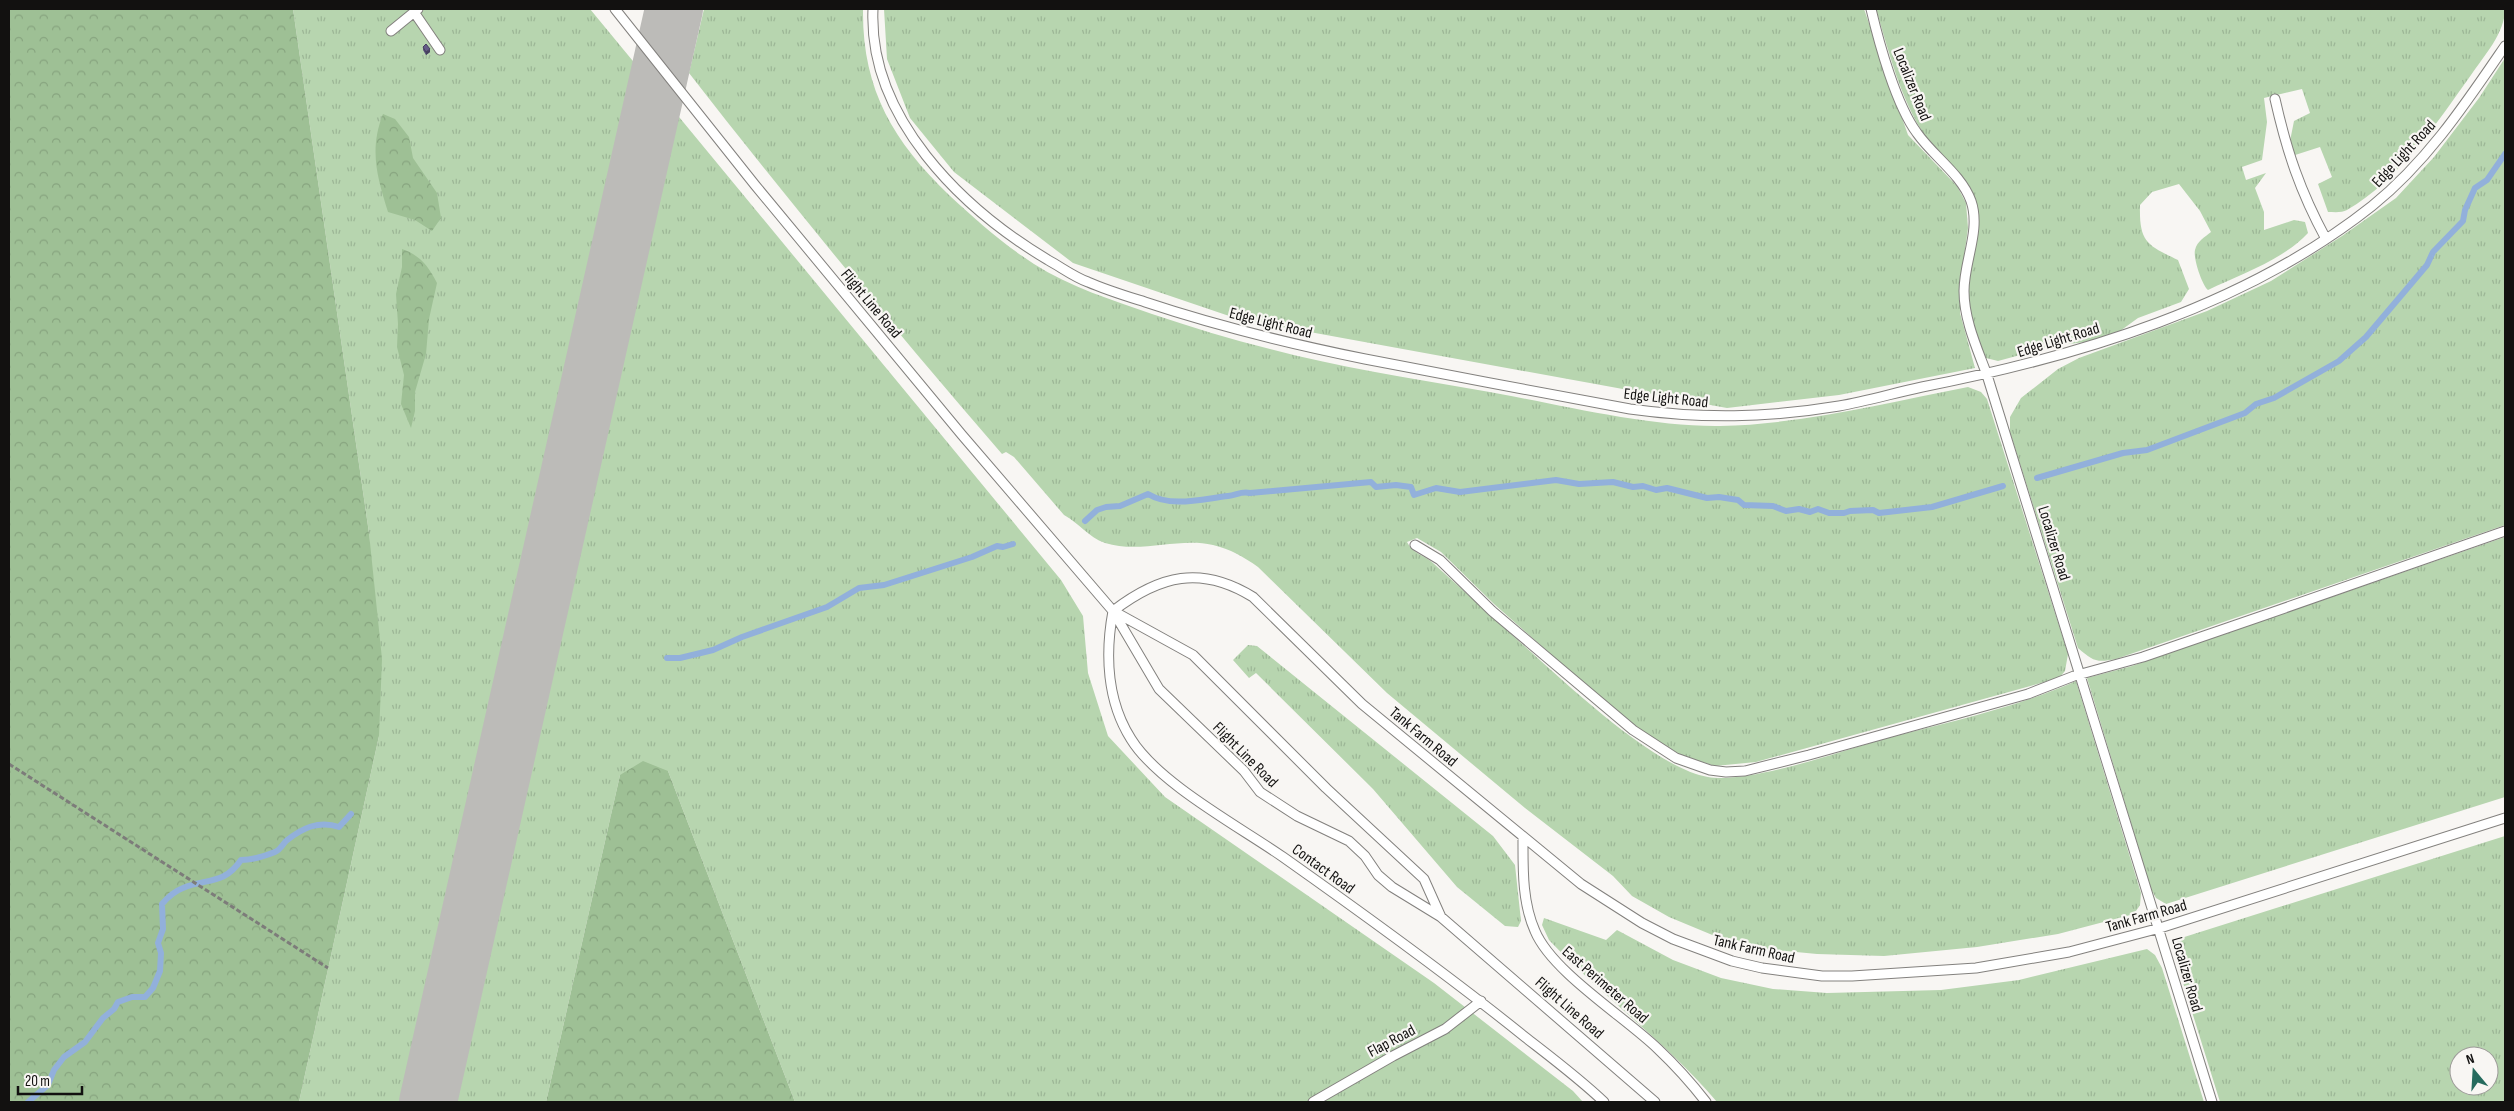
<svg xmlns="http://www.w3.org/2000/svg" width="2514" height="1111" font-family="'Sofia Sans Condensed',sans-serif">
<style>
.grass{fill:url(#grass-tufts);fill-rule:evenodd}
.forest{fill:url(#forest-crowns)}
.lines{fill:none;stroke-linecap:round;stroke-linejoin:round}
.stream{stroke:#92b0db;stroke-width:6}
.taxiway{stroke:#bcbbb8;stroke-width:58}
.service-casing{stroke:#83817e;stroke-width:11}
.path{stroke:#7d7c7a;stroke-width:3;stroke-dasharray:5 2.5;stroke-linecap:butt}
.service{stroke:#fff;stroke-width:9}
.wall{fill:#564e75}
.shaded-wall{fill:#46405f}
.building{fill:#645b88;stroke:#46405f}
.labels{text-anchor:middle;stroke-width:4.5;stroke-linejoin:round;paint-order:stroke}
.street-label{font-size:16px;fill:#121110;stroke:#f8f6f3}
</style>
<defs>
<pattern id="grass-tufts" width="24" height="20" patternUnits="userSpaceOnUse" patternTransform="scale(1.25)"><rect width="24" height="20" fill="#b7d5af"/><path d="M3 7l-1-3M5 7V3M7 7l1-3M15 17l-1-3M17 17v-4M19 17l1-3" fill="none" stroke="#9cb696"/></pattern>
<pattern id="forest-crowns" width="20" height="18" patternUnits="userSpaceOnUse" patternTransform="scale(1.25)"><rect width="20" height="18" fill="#9ec095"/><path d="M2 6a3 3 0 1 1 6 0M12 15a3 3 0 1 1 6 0" fill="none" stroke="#87a47f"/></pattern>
</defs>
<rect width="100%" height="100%" fill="#f8f6f3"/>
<!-- grass -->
<path class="grass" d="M293,9H590L1061,580L1083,616L1088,673L1108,736L1165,797L1434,983L1573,1091L1583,1102H795L668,771L620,775L546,1102H299L379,736L369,533Z
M704,9H863C862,89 893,141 949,195C976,220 1003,244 1034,264C1070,287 1112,300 1152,314C1191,327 1230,339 1270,349C1338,367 1409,378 1478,390C1554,403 1644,427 1720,426C1804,424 1886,403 1968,387L1981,392L1987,399L2068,654L2065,671L2059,678L1756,762L1715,766L1683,756L1650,737L1606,703L1494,604L1441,552L1417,538L1407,542C1413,554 1424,555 1433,563C1463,590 1492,617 1522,644C1564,681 1654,768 1708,777C1747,784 1836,753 1877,741C1943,723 2013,709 2076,681L2141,893L2140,905L2134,914L2058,934L1977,947L1884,956L1817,954L1766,949L1722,939L1669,917L1632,896L1613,876L1525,808L1387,693L1258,567C1244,557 1230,549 1213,545C1178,537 1141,554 1105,543C1088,537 1079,523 1064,515L1014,457L1006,452L1002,454C895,330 790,203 689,73Z
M884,9H1864L1908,135L1957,186L1966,203L1968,228L1960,287V313L1975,368L1839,395L1727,408L1238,319L1073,263L954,172L910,118L887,59Z
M1876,9H2505C2505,33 2484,56 2471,75C2436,124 2400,179 2347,210C2342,213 2334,212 2328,212L2318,184L2332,177L2320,147L2292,156L2290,141L2294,121L2310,113L2302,89L2264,98L2267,122L2262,160L2242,167L2246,180L2266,173L2255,188L2264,212V230L2294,220L2305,222L2308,233C2283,260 2241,274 2208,290C2202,285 2193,258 2195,250C2197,241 2205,237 2211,232L2200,211L2179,184L2152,192L2140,205C2139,242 2147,245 2178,260L2189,289L2181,302L2138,318L2109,339L2053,346L1998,361L1986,358C1976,335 1966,309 1967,285C1967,257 1984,229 1976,202C1969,173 1940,159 1925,136C1900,98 1889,52 1876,9Z
M2505,58V525L2116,659C2096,663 2093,661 2078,648L2010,432V417L2021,398L2058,369L2079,358L2207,311L2271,281L2342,236L2396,198L2434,157L2479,98Z
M2505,537V797L2166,904L2156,898L2151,889L2087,678L2132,666Z
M1248,645L1257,646L1493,836L1515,865L1521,921L1518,927L1505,926L1457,887L1373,789L1256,673L1249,678L1233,660Z
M2505,836V1102H2220L2175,957L2178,939ZM2459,1056H2489V1086H2459Z
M1544,918L1606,940L1617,930L1673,960L1721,978L1773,989L1827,993L1941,990L2019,980L2147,949L2155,955L2162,968L2204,1102H1717C1666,1042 1603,997 1549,940L1542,925Z"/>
<!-- forest -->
<path class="forest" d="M9,9H293L369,533L382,659L379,736L299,1102H9Z
M383,114L395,119L409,137L413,158L437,193L441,218L432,231L415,220L388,212C377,176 369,150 383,114Z
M402,249C420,255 429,267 437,283L429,319L426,354L415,392V411L411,428L401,404L404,375L397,347L398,324L396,294L402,267Z
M643,761L668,771L795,1102H546L620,775Z"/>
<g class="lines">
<!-- stream -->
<path class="stream" d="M2037,478L2123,453L2147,450L2245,413L2256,404L2274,398L2339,361L2366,337L2427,265L2433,252L2463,221L2465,210L2475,188L2487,180L2505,154
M1085,521L1097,510L1106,507L1120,506L1148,494C1171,508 1202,499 1228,496C1237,495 1241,491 1250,493L1371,482L1376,487L1396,485L1411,487L1414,495L1436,488L1460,492L1556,480L1579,484L1613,482L1633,487L1643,486L1656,490L1667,488L1707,498L1719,497L1738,500L1744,505L1773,506L1786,511L1799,509L1810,512L1818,509L1829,513H1844L1850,511L1873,510L1879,513L1932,507L2003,486
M667,658H680L713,650L742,637L827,607L859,588L884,585L972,557L997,546L1003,547L1013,544
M28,1102L48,1085L54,1070L64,1057L85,1042L103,1018L114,1009L118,1002L132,997H145L153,988L160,971L161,953L158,943L163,929L162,904C168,897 175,891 183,888C207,878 224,885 241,860C252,860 265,856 275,852C280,850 283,844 286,841C302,828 319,820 339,827L351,814"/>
<!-- taxiway -->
<path class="taxiway" d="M428,1102L674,9"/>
<defs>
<path id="service" d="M615,9L755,185L962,435L1113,611L1159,689L1244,771L1260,792L1297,816L1349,841L1365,856L1378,875L1392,887L1441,917L1655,1102
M873,9C868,117 961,208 1048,260C1061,267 1074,277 1088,282C1106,290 1126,296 1145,302C1217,326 1291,344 1365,359C1453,376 1542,393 1630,409C1702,419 1767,418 1839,406C1867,401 1894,393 1922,387C2077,357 2246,306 2372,206C2427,162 2466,103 2505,46
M1871,9C1879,43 1896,105 1917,133C1933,156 1961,174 1971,201C1981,230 1964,261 1964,291C1964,320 1977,348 1987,375L2212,1102
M414,12L440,50
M391,31L418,9
M2275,99C2287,152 2300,191 2326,239
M1415,545L1440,560L1492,611L1633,730L1676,758L1710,770L1726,772L1745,771L1809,755L2028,694L2074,676L2143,657L2262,616L2505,531
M1113,611C1160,575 1201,565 1253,597L1362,704L1581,884L1642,923L1673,939L1732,961L1762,968L1822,976H1852L1976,968L2069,952L2160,928L2505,818
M1113,611C1105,654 1107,701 1131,739C1158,783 1240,827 1283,857C1365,915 1447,974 1525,1037C1552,1058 1580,1079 1604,1102
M1115,612L1193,655L1326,788L1424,879L1441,917
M1523,838C1523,868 1522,902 1535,931C1552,972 1625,1017 1658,1049C1675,1065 1692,1084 1706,1102
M1313,1102L1393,1056L1445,1029L1481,1001"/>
</defs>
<!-- service casing -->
<use href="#service" class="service-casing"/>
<!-- path -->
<path class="path" d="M9,764L328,968"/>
<!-- service -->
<use href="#service" class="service"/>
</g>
<!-- wall -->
<path class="wall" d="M423,47L430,52L426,55L423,50Z"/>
<!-- shaded-wall -->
<path class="shaded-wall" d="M430,49V52L426,55V52Z"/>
<!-- building -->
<path class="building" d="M426,44L430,49L426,52L423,47Z"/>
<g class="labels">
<!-- street labels -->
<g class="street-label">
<text transform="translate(1913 84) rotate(68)" y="6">Localizer Road</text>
<text transform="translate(2403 153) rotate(-47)" y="6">Edge Light Road</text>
<text transform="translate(872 303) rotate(50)" y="6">Flight Line Road</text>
<text transform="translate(1271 322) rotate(14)" y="6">Edge Light Road</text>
<text transform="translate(2058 339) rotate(-17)" y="6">Edge Light Road</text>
<text transform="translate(1666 397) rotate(6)" y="6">Edge Light Road</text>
<text transform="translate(2055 543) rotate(73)" y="6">Localizer Road</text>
<text transform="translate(1424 736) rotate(40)" y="6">Tank Farm Road</text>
<text transform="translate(1246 754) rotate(45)" y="6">Flight Line Road</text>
<text transform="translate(1324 868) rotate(36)" y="6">Contact Road</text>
<text transform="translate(2146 915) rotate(-16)" y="6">Tank Farm Road</text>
<text transform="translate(1754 948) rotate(13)" y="6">Tank Farm Road</text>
<text transform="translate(2188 974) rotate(74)" y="6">Localizer Road</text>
<text transform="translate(1606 984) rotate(41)" y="6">East Perimeter Road</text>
<text transform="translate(1570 1007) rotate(41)" y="6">Flight Line Road</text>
<text transform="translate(1391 1040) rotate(-28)" y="6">Flap Road</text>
</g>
</g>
<!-- border -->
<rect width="2514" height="1111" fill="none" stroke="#121110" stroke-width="20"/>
<!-- north arrow -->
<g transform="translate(2474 1071) rotate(342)"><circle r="24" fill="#f8f6f3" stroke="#9c9a98"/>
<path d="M0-4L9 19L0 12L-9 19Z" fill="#266b5e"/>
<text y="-8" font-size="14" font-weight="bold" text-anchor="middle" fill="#121110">N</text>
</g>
<!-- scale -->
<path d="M18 1086v8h64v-8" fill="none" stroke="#121110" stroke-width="2.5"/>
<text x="25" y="1086" font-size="15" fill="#121110" stroke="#f8f6f3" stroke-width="4" paint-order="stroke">20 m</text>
</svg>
